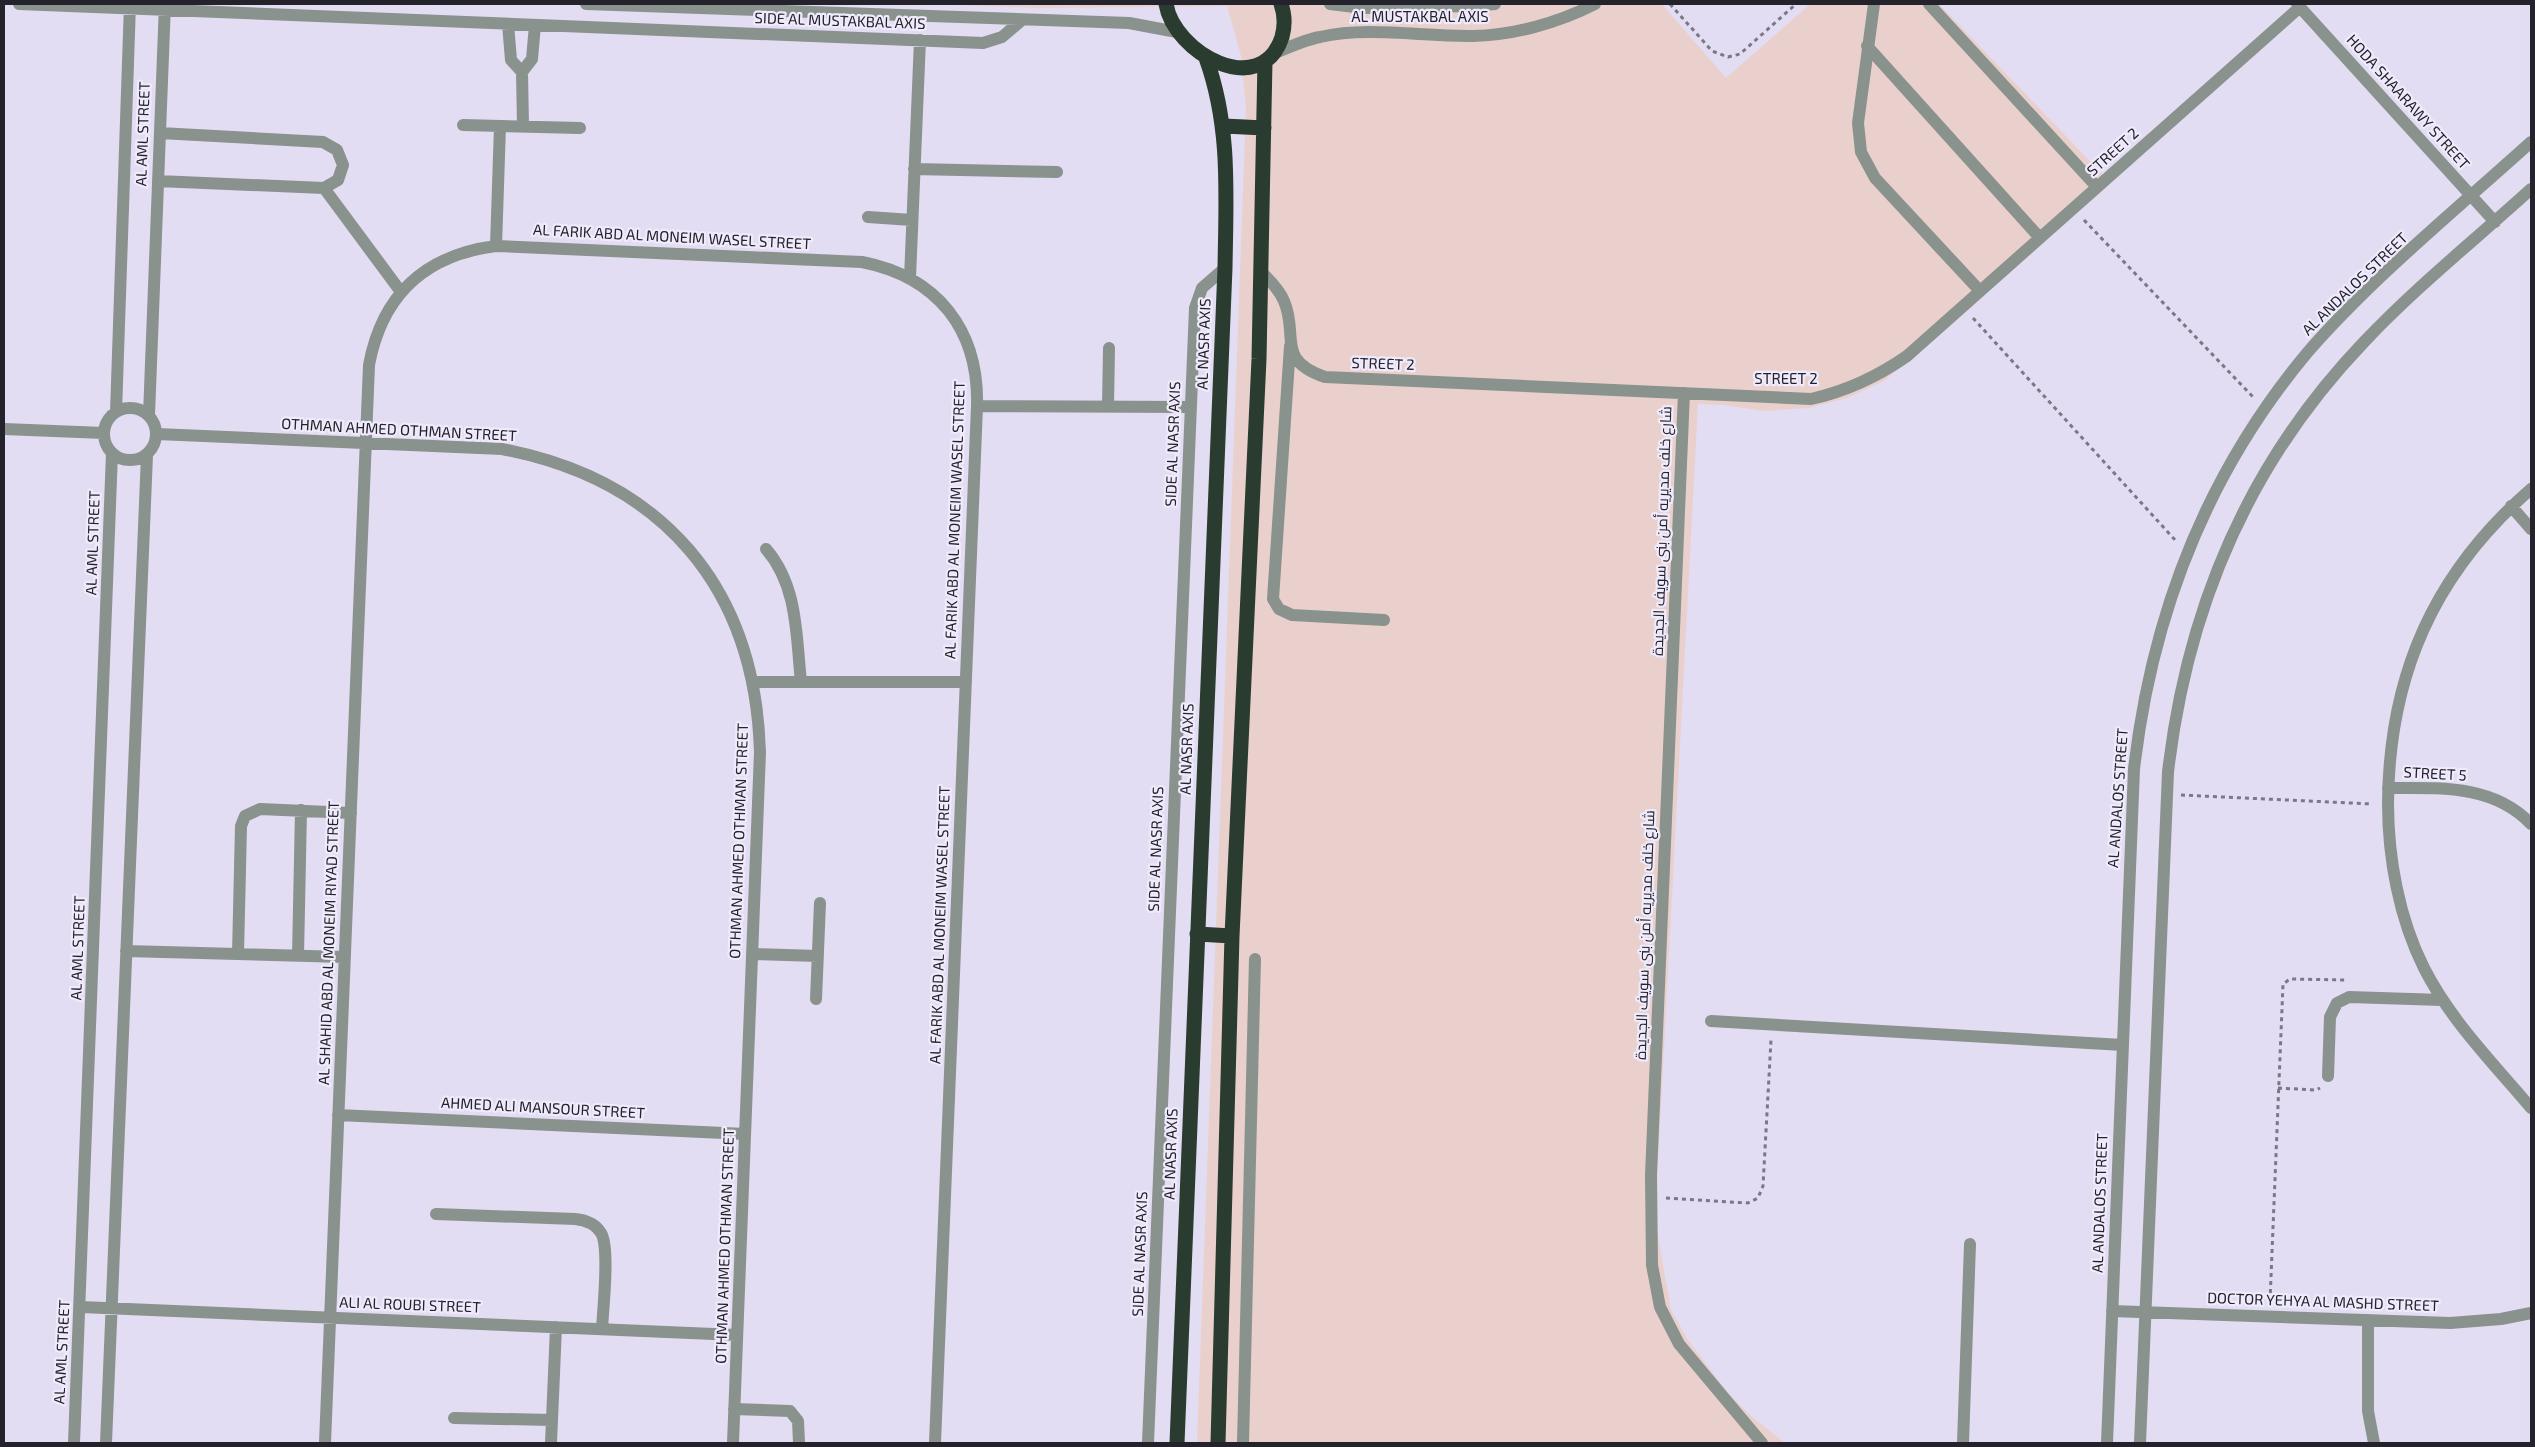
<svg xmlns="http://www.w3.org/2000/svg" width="2535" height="1447" font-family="'Exo 2',Cairo,sans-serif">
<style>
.commercial{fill:#ead0cd}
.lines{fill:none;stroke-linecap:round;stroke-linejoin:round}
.path{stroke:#7b7785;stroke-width:3;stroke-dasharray:4 4;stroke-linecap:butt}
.minor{stroke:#89928c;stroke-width:12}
.highway{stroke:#2a3b30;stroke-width:15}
.labels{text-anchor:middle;stroke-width:4.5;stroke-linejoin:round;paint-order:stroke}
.street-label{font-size:15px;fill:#24222a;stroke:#efebfc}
</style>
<rect width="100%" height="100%" fill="#e2ddf2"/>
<!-- commercial -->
<path class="commercial" d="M930,4H1662L1726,78L1810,4H1939L2111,183L1884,381L1847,398L1809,408L1765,411L1723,405L1698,404L1655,1219L1671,1310L1688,1340L1728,1393L1752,1417L1785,1443H1197L1246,109L1241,56L1227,6L1041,8Z"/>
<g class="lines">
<!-- path -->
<path class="path" d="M1670,4L1712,51L1728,57L1740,54L1796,4
M2084,220L2254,398
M1973,318L2176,541
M2181,795L2372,804
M2278,1088L2316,1090L2320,1088
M1666,1198L1748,1203L1758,1198L1763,1186L1771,1040
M2270,1301L2283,984L2290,979L2345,980"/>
<!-- minor -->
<path class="minor" d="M19,4L983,43L1002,37L1022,20
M586,4L1129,23L1177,32
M1330,4L1363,8L1474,6L1495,4
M1874,4L1858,123L1861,152L1875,178L1980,291
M1929,4L2097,187
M2297,4L2495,222
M508,24L511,60L522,72
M1867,46L2040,238
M1273,54C1289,47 1304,40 1320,37C1369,26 1423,37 1473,36C1514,35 1558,23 1595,4
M463,125L580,128
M523,126L522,72L532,59L535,25
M914,169L1057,172
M158,181L324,188L338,180L343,165L337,150L323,142L160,133
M324,188L401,292
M868,217L912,220
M496,246L500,126
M1260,271C1270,280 1279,289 1284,301C1299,336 1275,360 1325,377L1811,399C1847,391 1877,377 1907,356L2300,7
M910,278L920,40
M1290,346L1273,599L1279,609L1292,615L1384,620
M1684,393L1651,1175L1652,1265L1660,1307L1679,1344L1762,1443
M977,406L1191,407
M1108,407L1109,348
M104 434a26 26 0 1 1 52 0a26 26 0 1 1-52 0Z
M116,412L130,4
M149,415L165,4
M4,429L104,433
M157,434L502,449C663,480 755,587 760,752L733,1443
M2531,489C2434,573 2389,675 2388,803C2388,858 2399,918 2424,968C2451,1021 2493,1063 2531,1108
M2511,506L2531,529
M766,549C798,586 796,635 801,682
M754,682H966
M2388,788C2439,788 2493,784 2531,824
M126,951L345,957
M238,954L241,826L245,816L260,809L351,813
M752,954L818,956
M298,956L301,810
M816,999L820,903
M1711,1021L2123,1045
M2328,1076L2330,1017L2337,1003L2349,997L2442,1000
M338,1115L745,1134
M436,1214L575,1219C585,1220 595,1223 601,1233C610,1247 603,1309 602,1329
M81,1307L737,1335
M2112,1311L2450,1323L2501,1319L2531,1313
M2368,1320V1411L2374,1443
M734,1409L790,1411L798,1421L799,1443
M454,1418L552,1420
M74,1443L112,453
M106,1443L147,455
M325,1443L369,365C382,295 425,255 496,246L862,262C938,277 979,330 977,406L935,1443
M551,1443L556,1327
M1148,1443L1195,308L1202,288L1225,268
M1243,1443L1255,959
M1963,1443L1970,1244
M2107,1443L2134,769C2152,614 2206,474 2307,353C2372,278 2457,209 2531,142
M2140,1443L2168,772C2187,608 2249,462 2364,342C2416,287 2476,239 2531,189"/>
<!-- highway -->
<path class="highway" d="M1166,4C1174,53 1261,101 1282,37C1285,26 1285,15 1281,4
M1224,126L1264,128
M1197,934L1232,936
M1177,1443L1225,268C1226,196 1231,127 1206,58
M1218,1443L1232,936L1259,359L1265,61"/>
</g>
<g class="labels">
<!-- street labels -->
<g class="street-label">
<text x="1420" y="22">AL MUSTAKBAL AXIS</text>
<text transform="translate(840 21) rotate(2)" y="5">SIDE AL MUSTAKBAL AXIS</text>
<text transform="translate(2408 102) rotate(48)" y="5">HODA SHAARAWY STREET</text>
<text transform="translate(143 134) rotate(-88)" y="5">AL AML STREET</text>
<text transform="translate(2113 152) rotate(-42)" y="5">STREET 2</text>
<text transform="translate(672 237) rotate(3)" y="5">AL FARIK ABD AL MONEIM WASEL STREET</text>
<text transform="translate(2355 284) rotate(-44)" y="5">AL ANDALOS STREET</text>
<text transform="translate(1204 344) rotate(-88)" y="5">AL NASR AXIS</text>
<text transform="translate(1383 364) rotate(2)" y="5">STREET 2</text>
<text x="1786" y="384">STREET 2</text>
<text transform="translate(399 430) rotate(3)" y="5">OTHMAN AHMED OTHMAN STREET</text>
<text transform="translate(1173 444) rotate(-88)" y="5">SIDE AL NASR AXIS</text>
<text transform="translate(955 520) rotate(-88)" y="5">AL FARIK ABD AL MONEIM WASEL STREET</text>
<text transform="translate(1662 531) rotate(-88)" y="5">شارع خلف مديريه أمن بنى سويف الجديدة</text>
<text transform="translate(93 543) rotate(-88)" y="5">AL AML STREET</text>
<text transform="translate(1187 749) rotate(-88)" y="5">AL NASR AXIS</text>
<text transform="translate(2435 774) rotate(3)" y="5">STREET 5</text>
<text transform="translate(2118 798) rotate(-86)" y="5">AL ANDALOS STREET</text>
<text transform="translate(739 841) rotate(-88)" y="5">OTHMAN AHMED OTHMAN STREET</text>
<text transform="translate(1156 849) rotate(-88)" y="5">SIDE AL NASR AXIS</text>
<text transform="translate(940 925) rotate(-88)" y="5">AL FARIK ABD AL MONEIM WASEL STREET</text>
<text transform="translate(1645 935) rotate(-88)" y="5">شارع خلف مديريه أمن بنى سويف الجديدة</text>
<text transform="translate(329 943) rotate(-88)" y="5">AL SHAHID ABD AL MONEIM RIYAD STREET</text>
<text transform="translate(78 948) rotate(-88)" y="5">AL AML STREET</text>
<text transform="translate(543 1108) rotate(3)" y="5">AHMED ALI MANSOUR STREET</text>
<text transform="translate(1171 1154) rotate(-88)" y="5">AL NASR AXIS</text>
<text transform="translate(2100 1203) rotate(-88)" y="5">AL ANDALOS STREET</text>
<text transform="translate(725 1246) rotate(-88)" y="5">OTHMAN AHMED OTHMAN STREET</text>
<text transform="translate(1140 1254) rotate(-88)" y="5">SIDE AL NASR AXIS</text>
<text transform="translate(2323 1302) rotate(2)" y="5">DOCTOR YEHYA AL MASHD STREET</text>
<text transform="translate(410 1305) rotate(2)" y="5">ALI AL ROUBI STREET</text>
<text transform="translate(62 1352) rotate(-87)" y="5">AL AML STREET</text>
</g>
</g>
<!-- border -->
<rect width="2535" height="1447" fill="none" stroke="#24222a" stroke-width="10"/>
</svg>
